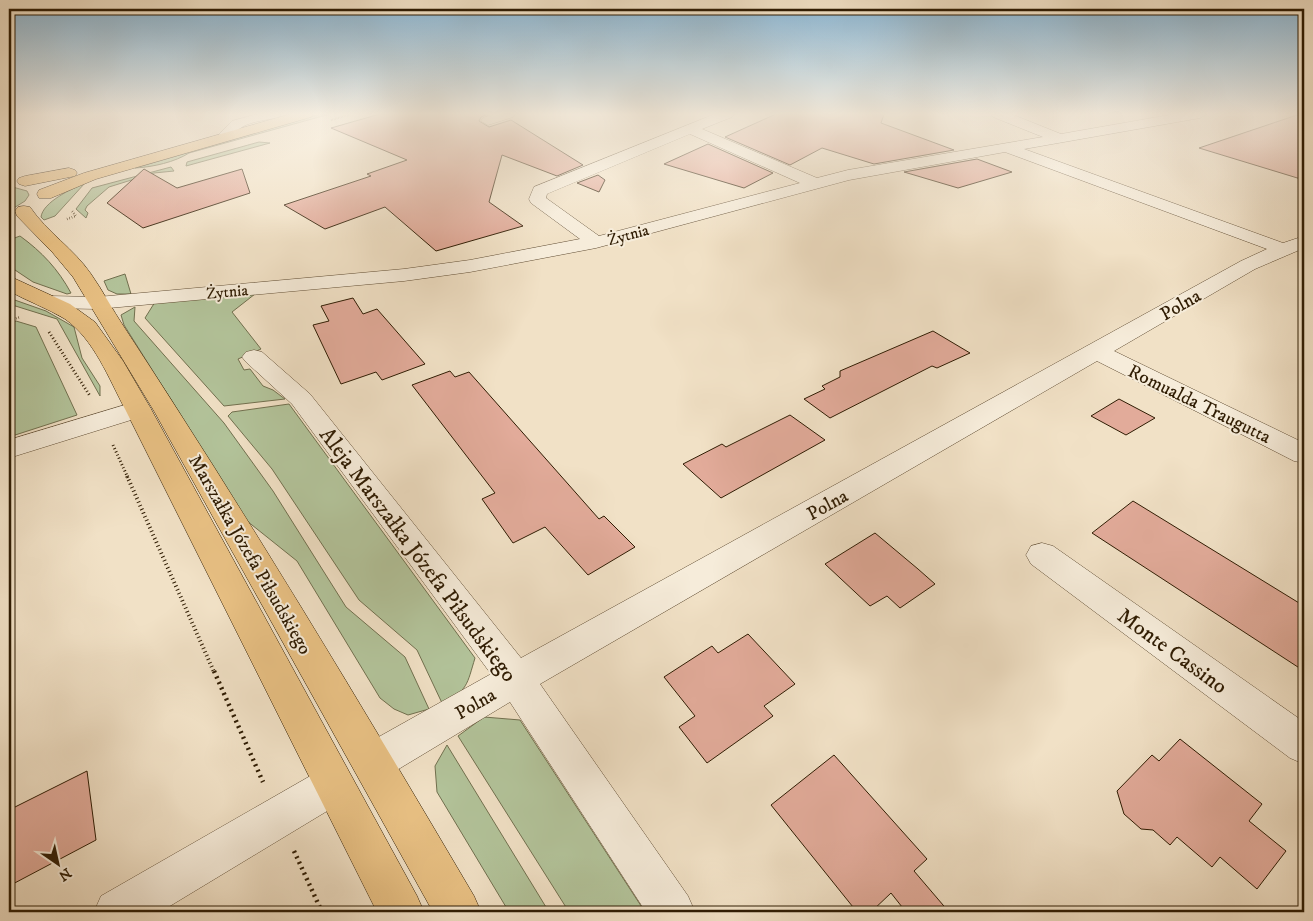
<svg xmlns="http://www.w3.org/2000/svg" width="1313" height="921" font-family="'IM FELL DW Pica',serif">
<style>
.green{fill:#b3c49b;stroke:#71704f}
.building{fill:#e2ab9a;stroke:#2f1c03}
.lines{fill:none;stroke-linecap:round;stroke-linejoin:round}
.minor-casing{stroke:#604d34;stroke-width:1}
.major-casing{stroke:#2f1c03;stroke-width:1}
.path-far4{stroke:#2f1c03;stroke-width:2;stroke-dasharray:0.5 1;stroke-linecap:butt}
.path-far3{stroke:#2f1c03;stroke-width:2.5;stroke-dasharray:0.5 2;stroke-linecap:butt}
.path-far2{stroke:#2f1c03;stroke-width:3;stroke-dasharray:1 2.5;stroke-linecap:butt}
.path-far1{stroke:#2f1c03;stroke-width:4;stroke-dasharray:1 3;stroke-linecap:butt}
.path{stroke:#2f1c03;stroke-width:4.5;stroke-dasharray:2 4;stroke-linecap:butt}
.minor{fill:#f6ecda;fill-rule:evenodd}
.major{fill:#e8c083;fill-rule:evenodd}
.labels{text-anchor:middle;stroke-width:4;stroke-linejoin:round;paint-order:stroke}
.far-street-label{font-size:16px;fill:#2f1c03;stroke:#f6ecda}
.street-label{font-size:19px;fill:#2f1c03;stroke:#f6ecda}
.near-street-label{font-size:22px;fill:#2f1c03;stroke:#f6ecda}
</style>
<rect width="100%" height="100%" fill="#f1e1c6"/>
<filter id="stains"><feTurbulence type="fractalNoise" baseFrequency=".004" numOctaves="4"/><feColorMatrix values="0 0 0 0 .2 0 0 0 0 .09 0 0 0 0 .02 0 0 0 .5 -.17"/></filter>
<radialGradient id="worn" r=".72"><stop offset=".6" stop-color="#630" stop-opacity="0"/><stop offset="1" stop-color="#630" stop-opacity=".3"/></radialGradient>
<!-- green -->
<path class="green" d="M321,114H330L189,153C175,162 153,167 135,168Z
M259,142L270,143L186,166L187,162Z
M171,167L174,171L154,173L109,187L87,206L85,210L88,213L86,218L76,209L92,188Z
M85,183L55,216L44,220L41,217C43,202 71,189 85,183Z
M9,186L27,191L29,195L25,201L9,211Z
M20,236C42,252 58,269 71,293L67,294L33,282L9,266V240Z
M125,274L131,294H117L108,290L104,281Z
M255,294L232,312L261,349L238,359L244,370L250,369L263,386L273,390L285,399L224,406L145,318L155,302Z
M9,298L46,311L74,327L82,358L100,386V396L57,319L9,304Z
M135,307L134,321L224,423L273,491L346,607L405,657L429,709L408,715L394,709L380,698L297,561L247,521L124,325L121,315Z
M16,321L36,327L77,415L9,437V324Z
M289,404L475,658C467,684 468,691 442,703L417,650L359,600L272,469L228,416L232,412Z
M484,717L520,720L645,912H569L458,736Z
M447,745L549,912H509L437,792L435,766Z"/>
<!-- building -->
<path class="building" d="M380,114H488L481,117L479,121L489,127L511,120L583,165L557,176L502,155L489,202L523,226L436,251L385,207L325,229L284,205L371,176L367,174L407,160L331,128Z
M776,114H884L881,123L954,150L874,164L822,148L790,165L725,137Z
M1300,114H1304V180L1199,148Z
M708,144L773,173L744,188L664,164Z
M977,159L1012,172L958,188L904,172Z
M144,169L177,188L242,169L250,193L143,228L107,203Z
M598,175L605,180L599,192L577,183Z
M353,298L363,314L377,309L425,364L382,380L376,372L341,384L313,325L329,321L321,306Z
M933,331L970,353L937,368L932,366L830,418L804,399L825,389L822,386L840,377V371Z
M450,371L455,377L469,372L599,519L604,516L635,547L588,575L545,527L513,543L482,499L495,493L412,385Z
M1119,399L1155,418L1126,435L1091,416Z
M790,415L825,440L721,498L683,464L722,444L726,447Z
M1133,501L1304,606V671L1092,533Z
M875,533L918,569L935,584L900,608L887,596L870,606L825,564Z
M748,634L795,684L764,706L773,716L707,763L679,727L695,716L664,677L712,646L718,653Z
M1180,739L1262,804L1249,821L1286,851L1257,889L1220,857L1212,867L1177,837L1170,845L1153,830L1141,829L1124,814L1117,791L1152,755L1159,761Z
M834,755L927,859L914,871L949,912H906L891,893L871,912H857L771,805Z
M87,771L96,840L9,886V810Z"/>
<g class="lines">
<defs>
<path id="minor" d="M258,114H281L279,117C268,120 252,121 242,127C233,132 232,140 221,137L219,134L232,121Z
M494,114H515L513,117L488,125L481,121L483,118Z
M715,114H734L732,117L702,129L817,178L848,170L1043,137L993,117L991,114H1011L1061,134L1175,114H1207L1200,118L1024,149L1283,243L1304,236V248L1255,269L1114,351L1304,443V463L1294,461L1097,361L540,684L688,896L695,912H646L510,702L387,776L373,782L359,776L353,762L359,748L491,674L292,404L246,362L242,357L246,352L254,350L262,352L310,394L521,658L1241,261L1267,249L1005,152L849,180L596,248L470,272L404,281L98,309L48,308L41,306L37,302L41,298L48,296L98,297L404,269L470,260L580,239L531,203L529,199L534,187ZM690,134L800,183L599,236L546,198L547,194Z
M138,401L147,403L151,409L147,415L9,458V440Z
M1042,543L1053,546L1304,722V764L1290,758L1031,564L1026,555L1031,546Z
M333,765L347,771L353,785L347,799L160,912H94L101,896L319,771Z"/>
<path id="major" d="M291,114H313L311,117L96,179L51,198H39L37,194L39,190L84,173Z
M69,168L75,170L77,173L75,176L25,186L19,184L17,181L19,178L25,176Z
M24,206L30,207C47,232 74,249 91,274C103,291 112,309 124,327C246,513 361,704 474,896L481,912H433L154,411L73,277L53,253L17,216L15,211L18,207Z
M9,276L70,304L95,322L123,361L151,409L417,896L424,912H377L125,409C109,379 94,339 65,319C47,308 27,301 9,291Z"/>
</defs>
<!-- minor casing -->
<use href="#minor" class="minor-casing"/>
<!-- major casing -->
<use href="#major" class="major-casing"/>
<!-- path-far4 -->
<path class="path-far4" d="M331,120L352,114"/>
<!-- path-far3 -->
<path class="path-far3" d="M67,219L76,216L71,210
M9,321L20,317"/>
<!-- path-far2 -->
<path class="path-far2" d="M49,332L90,396
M113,445L128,478"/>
<!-- path-far1 -->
<path class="path-far1" d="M127,476L214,672"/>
<!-- path -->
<path class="path" d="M214,671L263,782
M294,851L322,912"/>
<!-- minor -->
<use href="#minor" class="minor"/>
<!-- major -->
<use href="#major" class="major"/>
</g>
<!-- sky -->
<linearGradient id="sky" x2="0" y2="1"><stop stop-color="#89b7d6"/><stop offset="0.47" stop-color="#f9f2e5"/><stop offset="1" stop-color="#f9f2e5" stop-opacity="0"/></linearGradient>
<rect width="1313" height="243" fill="url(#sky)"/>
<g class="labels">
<!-- far-street labels -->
<g class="far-street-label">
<text transform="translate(628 234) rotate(-15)" y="6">Żytnia</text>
<text transform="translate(227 291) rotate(-5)" y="6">Żytnia</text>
</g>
<!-- street labels -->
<g class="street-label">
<text transform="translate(1180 304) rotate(-30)" y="7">Polna</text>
<text transform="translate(1200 403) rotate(26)" y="7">Romualda Traugutta</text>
<text transform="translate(827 504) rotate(-29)" y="7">Polna</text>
<text transform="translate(251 554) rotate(60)" y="7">Marszałka Józefa Piłsudskiego</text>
<text transform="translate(475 703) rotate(-30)" y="7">Polna</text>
</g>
<!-- near-street labels -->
<g class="near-street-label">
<text transform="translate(419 554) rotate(53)" y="8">Aleja Marszałka Józefa Piłsudskiego</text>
<text transform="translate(1173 650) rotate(36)" y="8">Monte Cassino</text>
</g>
</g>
<!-- margin -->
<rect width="1313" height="921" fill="none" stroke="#f1e1c6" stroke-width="30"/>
<rect x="10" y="10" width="1293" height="901" fill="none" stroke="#2f1c03" stroke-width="2.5"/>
<rect x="15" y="15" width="1283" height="891" fill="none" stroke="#2f1c03"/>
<!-- north arrow -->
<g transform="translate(58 864) rotate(146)" stroke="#f6ecda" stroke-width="4" paint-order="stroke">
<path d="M0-4L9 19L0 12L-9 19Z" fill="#2f1c03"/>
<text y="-8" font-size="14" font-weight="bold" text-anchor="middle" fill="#2f1c03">N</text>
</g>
<rect width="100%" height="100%" filter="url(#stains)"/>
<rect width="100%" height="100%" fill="url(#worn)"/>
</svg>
